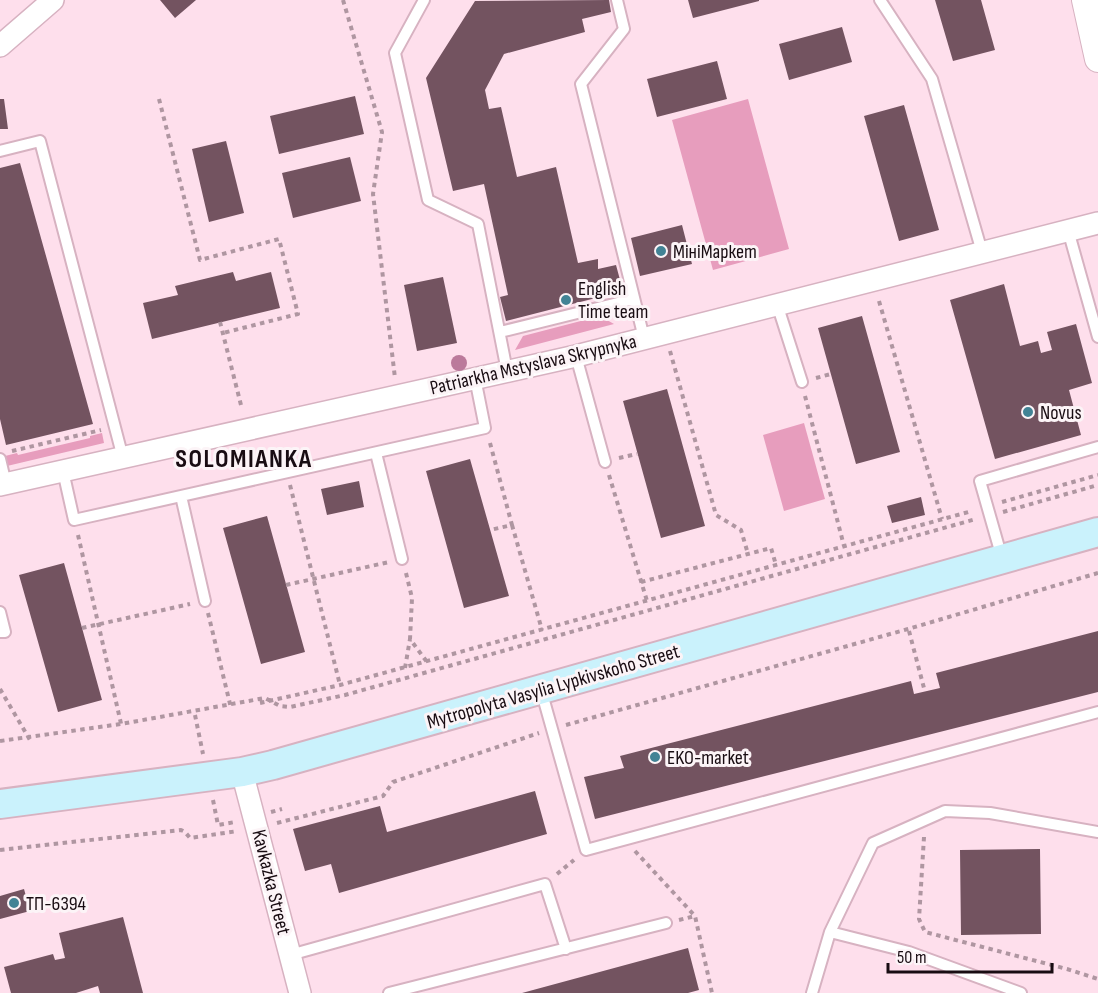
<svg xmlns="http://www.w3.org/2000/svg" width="1098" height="993" font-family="'Sofia Sans Condensed',sans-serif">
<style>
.green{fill:#e79dbd}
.building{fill:#735360}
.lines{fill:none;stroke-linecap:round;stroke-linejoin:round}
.service-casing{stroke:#d7b2c1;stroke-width:14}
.minor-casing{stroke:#d7b2c1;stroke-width:24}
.tertiary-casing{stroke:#d7b2c1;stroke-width:28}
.secondary-casing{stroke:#d7b2c1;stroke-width:32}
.path{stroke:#af96a1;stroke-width:4;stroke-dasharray:4.5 4.5;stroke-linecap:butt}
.service{stroke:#fff;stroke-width:10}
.minor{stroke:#fff;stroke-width:21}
.tertiary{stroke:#fff;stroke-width:26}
.secondary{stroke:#caf2fc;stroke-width:28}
.tree{fill:#bb7a9b}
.poi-dot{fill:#428395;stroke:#fcf4f7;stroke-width:2}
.labels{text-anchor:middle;stroke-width:6;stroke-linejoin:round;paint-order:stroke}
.poi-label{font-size:20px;fill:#180c12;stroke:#fcf4f7;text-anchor:start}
.street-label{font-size:20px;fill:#180c12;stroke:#fcf4f7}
.district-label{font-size:26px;font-weight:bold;letter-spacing:1.5px;fill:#180c12;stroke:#fcf4f7}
</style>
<rect width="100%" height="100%" fill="#fedfec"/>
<!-- green -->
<path class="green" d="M748,99L789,249L713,270L672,120Z
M600,316L614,324L515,350L523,336Z
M804,423L825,499L784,511L763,435Z
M102,433L104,443L7,466L5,456L17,453L18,455L90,438V436Z"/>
<!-- building -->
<path class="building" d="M160,0H196L175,18Z
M609,0L611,12L582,19L585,32L504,54L485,90L489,109L501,107L517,177L556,167L578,263L598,259V269L616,265L623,291L506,321L500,297L508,295L484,184L453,191L426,78L475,1Z
M688,0H759V1L693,18Z
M935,0H981L995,50L953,61Z
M842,27L852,62L789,80L779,44Z
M717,61L727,99L657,117L647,79Z
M355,96L364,134L279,154L270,116Z
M0,99H4L8,129H0Z
M904,105L939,230L899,241L864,116Z
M226,141L244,213L209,222L192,149Z
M350,157L361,201L293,218L282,173Z
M20,163L93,424L6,445L0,419V168Z
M682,225L692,264L640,276L631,238Z
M233,272L236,281L271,272L280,308L152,339L143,303L178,295L175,286Z
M443,277L457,343L417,351L404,285Z
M1004,284L1020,346L1038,341L1041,353L1052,350L1047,332L1076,324L1092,383L1069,390L1081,435L995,459L950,300Z
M862,316L900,452L856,464L818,328Z
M667,389L705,526L661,538L623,401Z
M470,459L509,596L464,608L426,471Z
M359,481L364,507L327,515L321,489Z
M921,497L925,515L892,523L887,506Z
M267,516L305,652L261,664L223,528Z
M64,563L102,700L58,712L19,575Z
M1098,631V692L595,819L584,777L624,768L620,756L911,681L914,694L940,688L936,673Z
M535,791L547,834L339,893L331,864L305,871L293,829L380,806L387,832Z
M1040,849L1041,934L961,935L960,850Z
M24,889L30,911L0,919V896Z
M123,917L143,993H100L98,986L76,993H11L4,967L53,954L55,960L65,958L59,933Z
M688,948L699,990L688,993H522Z"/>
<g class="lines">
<defs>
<path id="service" d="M424,0L395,53L428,200L478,224L507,371
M617,0L624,29L581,84L644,338
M880,0L932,79L982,252
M0,151L40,141L123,458
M1068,230L1098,337
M777,304L802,382
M500,332L634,299
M576,356L605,462
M376,453L402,559
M0,459L6,484
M63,471L74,520L467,432L485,428L475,378
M181,496L205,601
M1002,558L980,481L1098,447
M0,612L5,632H0
M541,690L586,850L1098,712
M830,932L909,952L1021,993
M290,955L545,884L566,949
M389,993L666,923
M812,993L830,932L873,843L945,811L990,813L1098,832"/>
<path id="minor" d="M0,46L53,0
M0,485L576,356L1098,223
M242,772L300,993"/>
<path id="tertiary" d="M1085,0L1098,59"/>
<path id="secondary" d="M0,804L242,772L273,765L1098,532"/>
</defs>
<!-- service casing -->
<use href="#service" class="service-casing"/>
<!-- minor casing -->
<use href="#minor" class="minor-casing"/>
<!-- tertiary casing -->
<use href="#tertiary" class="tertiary-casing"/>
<!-- secondary casing -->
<use href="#secondary" class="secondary-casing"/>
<!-- path -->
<path class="path" d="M343,0L382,132L373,194L395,378
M159,99L200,260L279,239L298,314L223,333
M879,301L942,519
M220,322L242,409
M670,351L716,515L741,530L748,554
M816,378L831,374
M805,396L844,546
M490,443L512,525L490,530
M12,451L101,430
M619,458L637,454
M609,475L647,601
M290,485L340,685
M1002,502L1098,475
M1003,512L1098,485
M512,525L542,630
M78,535L122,728
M406,573L412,598L410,639L427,662
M641,582L771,548L776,565
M286,585L389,562
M208,613L231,708
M82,628L190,604
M909,631L925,692
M405,668L410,639
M0,689L30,740
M260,703L340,685L972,511
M195,715L203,754
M566,725L908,629L1098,573
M0,741L121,724L265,698L280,706L290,707L345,695L976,519
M213,800L218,825L235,822
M271,812L282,809
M277,823L383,796L393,782L539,733
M924,837L919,919L925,932L1067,969L1098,979
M0,850L181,830L185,832L190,838L238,831
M635,851L695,916L712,993
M557,874L574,860
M679,920L695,916"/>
<!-- service -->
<use href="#service" class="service"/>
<!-- minor -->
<use href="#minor" class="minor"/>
<!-- tertiary -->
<use href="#tertiary" class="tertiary"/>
<!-- secondary -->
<use href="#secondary" class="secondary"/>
</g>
<!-- trees -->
<circle class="tree" cx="459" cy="363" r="8"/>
<!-- markers -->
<g class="poi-dot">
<circle cx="661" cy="251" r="6"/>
<circle cx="566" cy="300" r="6"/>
<circle cx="1028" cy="412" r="6"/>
<circle cx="655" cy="757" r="6"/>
<circle cx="14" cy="903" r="6"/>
</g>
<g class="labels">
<!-- poi labels -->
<g class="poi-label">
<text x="673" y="258">МініМаркет</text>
<text x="578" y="295">English<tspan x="578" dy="23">Time team</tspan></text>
<text x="1040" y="419">Novus</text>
<text x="667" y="764">EKO-market</text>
<text x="26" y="910">ТП-6394</text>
</g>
<!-- street labels -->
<g class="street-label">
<text transform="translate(533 364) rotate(-13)" y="7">Patriarkha Mstyslava Skrypnyka</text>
<text transform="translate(553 686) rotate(-16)" y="7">Mytropolyta Vasylia Lypkivskoho Street</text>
<text transform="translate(272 882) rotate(76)" y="7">Kavkazka Street</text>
</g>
<!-- district labels -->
<g class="district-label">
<text x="244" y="467">SOLOMIANKA</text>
</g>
</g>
<!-- scale -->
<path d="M888 963v9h164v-9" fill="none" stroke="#180c12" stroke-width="3"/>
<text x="897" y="963" font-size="18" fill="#180c12" stroke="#fcf4f7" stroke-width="4.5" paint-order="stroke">50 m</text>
</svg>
